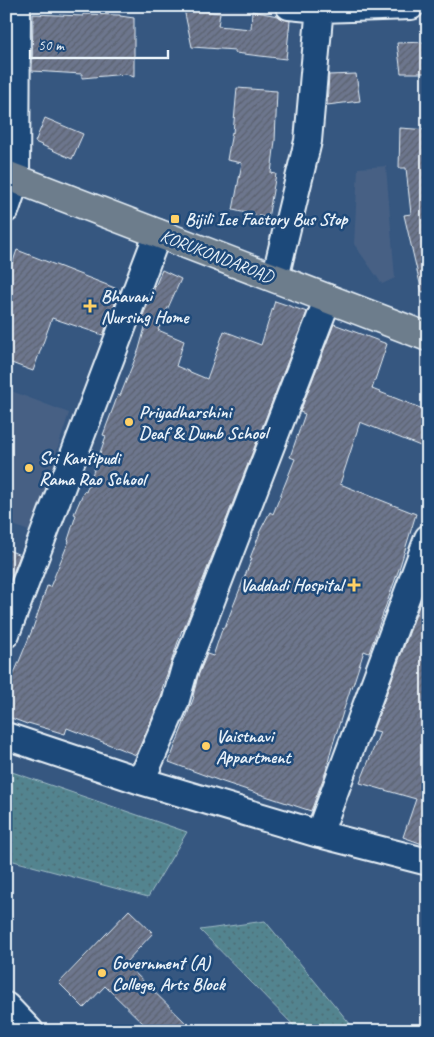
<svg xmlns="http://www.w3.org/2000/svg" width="434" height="1037" font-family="Caveat,sans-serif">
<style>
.built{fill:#466084}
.green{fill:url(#green-dots);stroke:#9ebac4}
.building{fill:url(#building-hatch);stroke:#e8f1f8}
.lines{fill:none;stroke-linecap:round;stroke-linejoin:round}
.minor-casing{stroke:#e8f1f8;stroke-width:30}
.major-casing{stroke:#e8f1f8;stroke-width:31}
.minor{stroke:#1f4a7a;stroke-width:26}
.major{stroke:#6d7d8c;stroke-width:28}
.poi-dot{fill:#ffd166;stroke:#1f4a7a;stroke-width:2}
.labels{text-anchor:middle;stroke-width:5;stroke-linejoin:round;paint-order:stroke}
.poi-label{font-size:18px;font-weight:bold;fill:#e8f1f8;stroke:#1f4a7a;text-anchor:start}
.street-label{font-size:18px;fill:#e8f1f8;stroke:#1f4a7a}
</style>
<defs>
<pattern id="green-dots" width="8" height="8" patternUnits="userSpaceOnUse" patternTransform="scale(1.25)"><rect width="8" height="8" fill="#53848f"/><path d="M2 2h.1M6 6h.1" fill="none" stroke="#4e6c73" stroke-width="1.8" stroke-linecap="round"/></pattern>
<pattern id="building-hatch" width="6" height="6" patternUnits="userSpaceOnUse" patternTransform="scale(1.25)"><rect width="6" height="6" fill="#6d768d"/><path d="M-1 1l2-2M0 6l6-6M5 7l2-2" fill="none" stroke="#5b616f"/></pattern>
</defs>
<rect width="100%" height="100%" fill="#365780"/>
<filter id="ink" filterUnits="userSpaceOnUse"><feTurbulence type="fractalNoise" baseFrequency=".02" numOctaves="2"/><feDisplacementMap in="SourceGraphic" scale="10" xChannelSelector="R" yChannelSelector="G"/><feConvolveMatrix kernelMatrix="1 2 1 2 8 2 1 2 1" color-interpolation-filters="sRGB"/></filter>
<g filter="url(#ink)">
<!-- built -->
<path class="built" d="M386,166L395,278L382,284L354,244L358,168Z
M6,389L69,413L31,532L6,522Z"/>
<!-- green -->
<path class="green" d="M12,772L187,832L148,897L6,859V781Z
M265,921L356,1031H299L200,930Z"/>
<!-- building -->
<path class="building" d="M184,9L220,13L218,26L251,29L252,11L278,16L281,18L290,21L286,59L235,53V50L192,47Z
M33,14L83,16V14L120,15V16L134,18V77L126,74L82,78V74L32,71Z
M427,42L428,73H401L397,43Z
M356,74L360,101L327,105L329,75Z
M237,88L277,91L275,141L271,173L276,174L268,218L233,210L242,163L227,160L232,132L233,133Z
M45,118L83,134L72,159L35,142Z
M400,128L428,130V291L422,292L404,215L411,214L406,168H399Z
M17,250L120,290L103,335L52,318L33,371L6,361V281Z
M162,270L181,279L158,330L184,341L176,366L207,379L224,331L261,345L275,301L307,312L183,631L182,630L162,689H163L161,698L136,755L67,728L65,734L28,723L27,724L6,716V685L10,675L13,676L33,628L47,586L50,587L69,541L68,540L76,515L74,514L84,491L86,492L106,436L103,435L118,395L120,396L139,349L147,320L142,318Z
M334,324L387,344L372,389L428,411V449L360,422L340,484L416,514L400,566L369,653L364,651L352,688L351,687L331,750L326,771L311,811L223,782L169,762L194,697L193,696L198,676L207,654L213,656L223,627H225L252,558H250L260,533H259L270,512L273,514L295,459L290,457L305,414L300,412Z
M6,549L20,555L6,591Z
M428,582V846L403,837L416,799L360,783L380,732L373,730Z
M129,910L153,933L125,963L194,1031H151L105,986L84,1008L59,983Z"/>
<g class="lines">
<defs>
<path id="minor" d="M289,6L320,9L411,6
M6,209L16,179L17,6
M275,278L308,141L320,6
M6,634L158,233
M6,736L141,781L319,834L428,862
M141,781L175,703L184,671L328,298
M319,834L428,538
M6,1006L30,1031"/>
<path id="major" d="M6,175L428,337"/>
</defs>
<!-- minor casing -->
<use href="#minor" class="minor-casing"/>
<!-- major casing -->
<use href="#major" class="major-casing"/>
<!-- minor -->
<use href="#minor" class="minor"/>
<!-- major -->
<use href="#major" class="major"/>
</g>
</g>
<!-- markers -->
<g class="poi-dot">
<rect x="170" y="214" width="10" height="10" rx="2.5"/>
<path d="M87.5 298.5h5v5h5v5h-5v5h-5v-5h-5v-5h5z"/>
<circle cx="129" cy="422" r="5"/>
<circle cx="29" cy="468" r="5"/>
<path d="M351.5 577.5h5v5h5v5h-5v5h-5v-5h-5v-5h5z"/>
<circle cx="206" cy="746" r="5"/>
<circle cx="102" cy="973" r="5"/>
</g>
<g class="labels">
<!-- poi labels -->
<g class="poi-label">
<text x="185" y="225">Bijili Ice Factory Bus Stop</text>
<text x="101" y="302">Bhavani<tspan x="101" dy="21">Nursing Home</tspan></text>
<text x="139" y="418">Priyadharshini<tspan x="139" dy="21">Deaf &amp; Dumb School</tspan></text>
<text x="39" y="464">Sri Kantipudi<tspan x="39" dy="21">Rama Rao School</tspan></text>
<text x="343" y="591" text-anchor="end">Vaddadi Hospital</text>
<text x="216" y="742">Vaistnavi<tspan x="216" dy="21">Appartment</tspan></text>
<text x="112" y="969">Government (A)<tspan x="112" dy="21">College, Arts Block</tspan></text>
</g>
<!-- street labels -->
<g class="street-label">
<text transform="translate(217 256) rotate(21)" y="6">KORUKONDAROAD</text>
</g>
</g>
<!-- margin -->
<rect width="434" height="1037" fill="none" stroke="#1f4a7a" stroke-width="25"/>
<rect x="12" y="12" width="409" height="1012" fill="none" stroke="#e8f1f8" stroke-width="2" filter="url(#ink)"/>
<!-- scale -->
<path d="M30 50v8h138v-8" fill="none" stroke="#e8f1f8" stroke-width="2.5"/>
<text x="38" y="50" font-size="15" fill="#e8f1f8" stroke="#1f4a7a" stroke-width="4" paint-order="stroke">50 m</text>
</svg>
